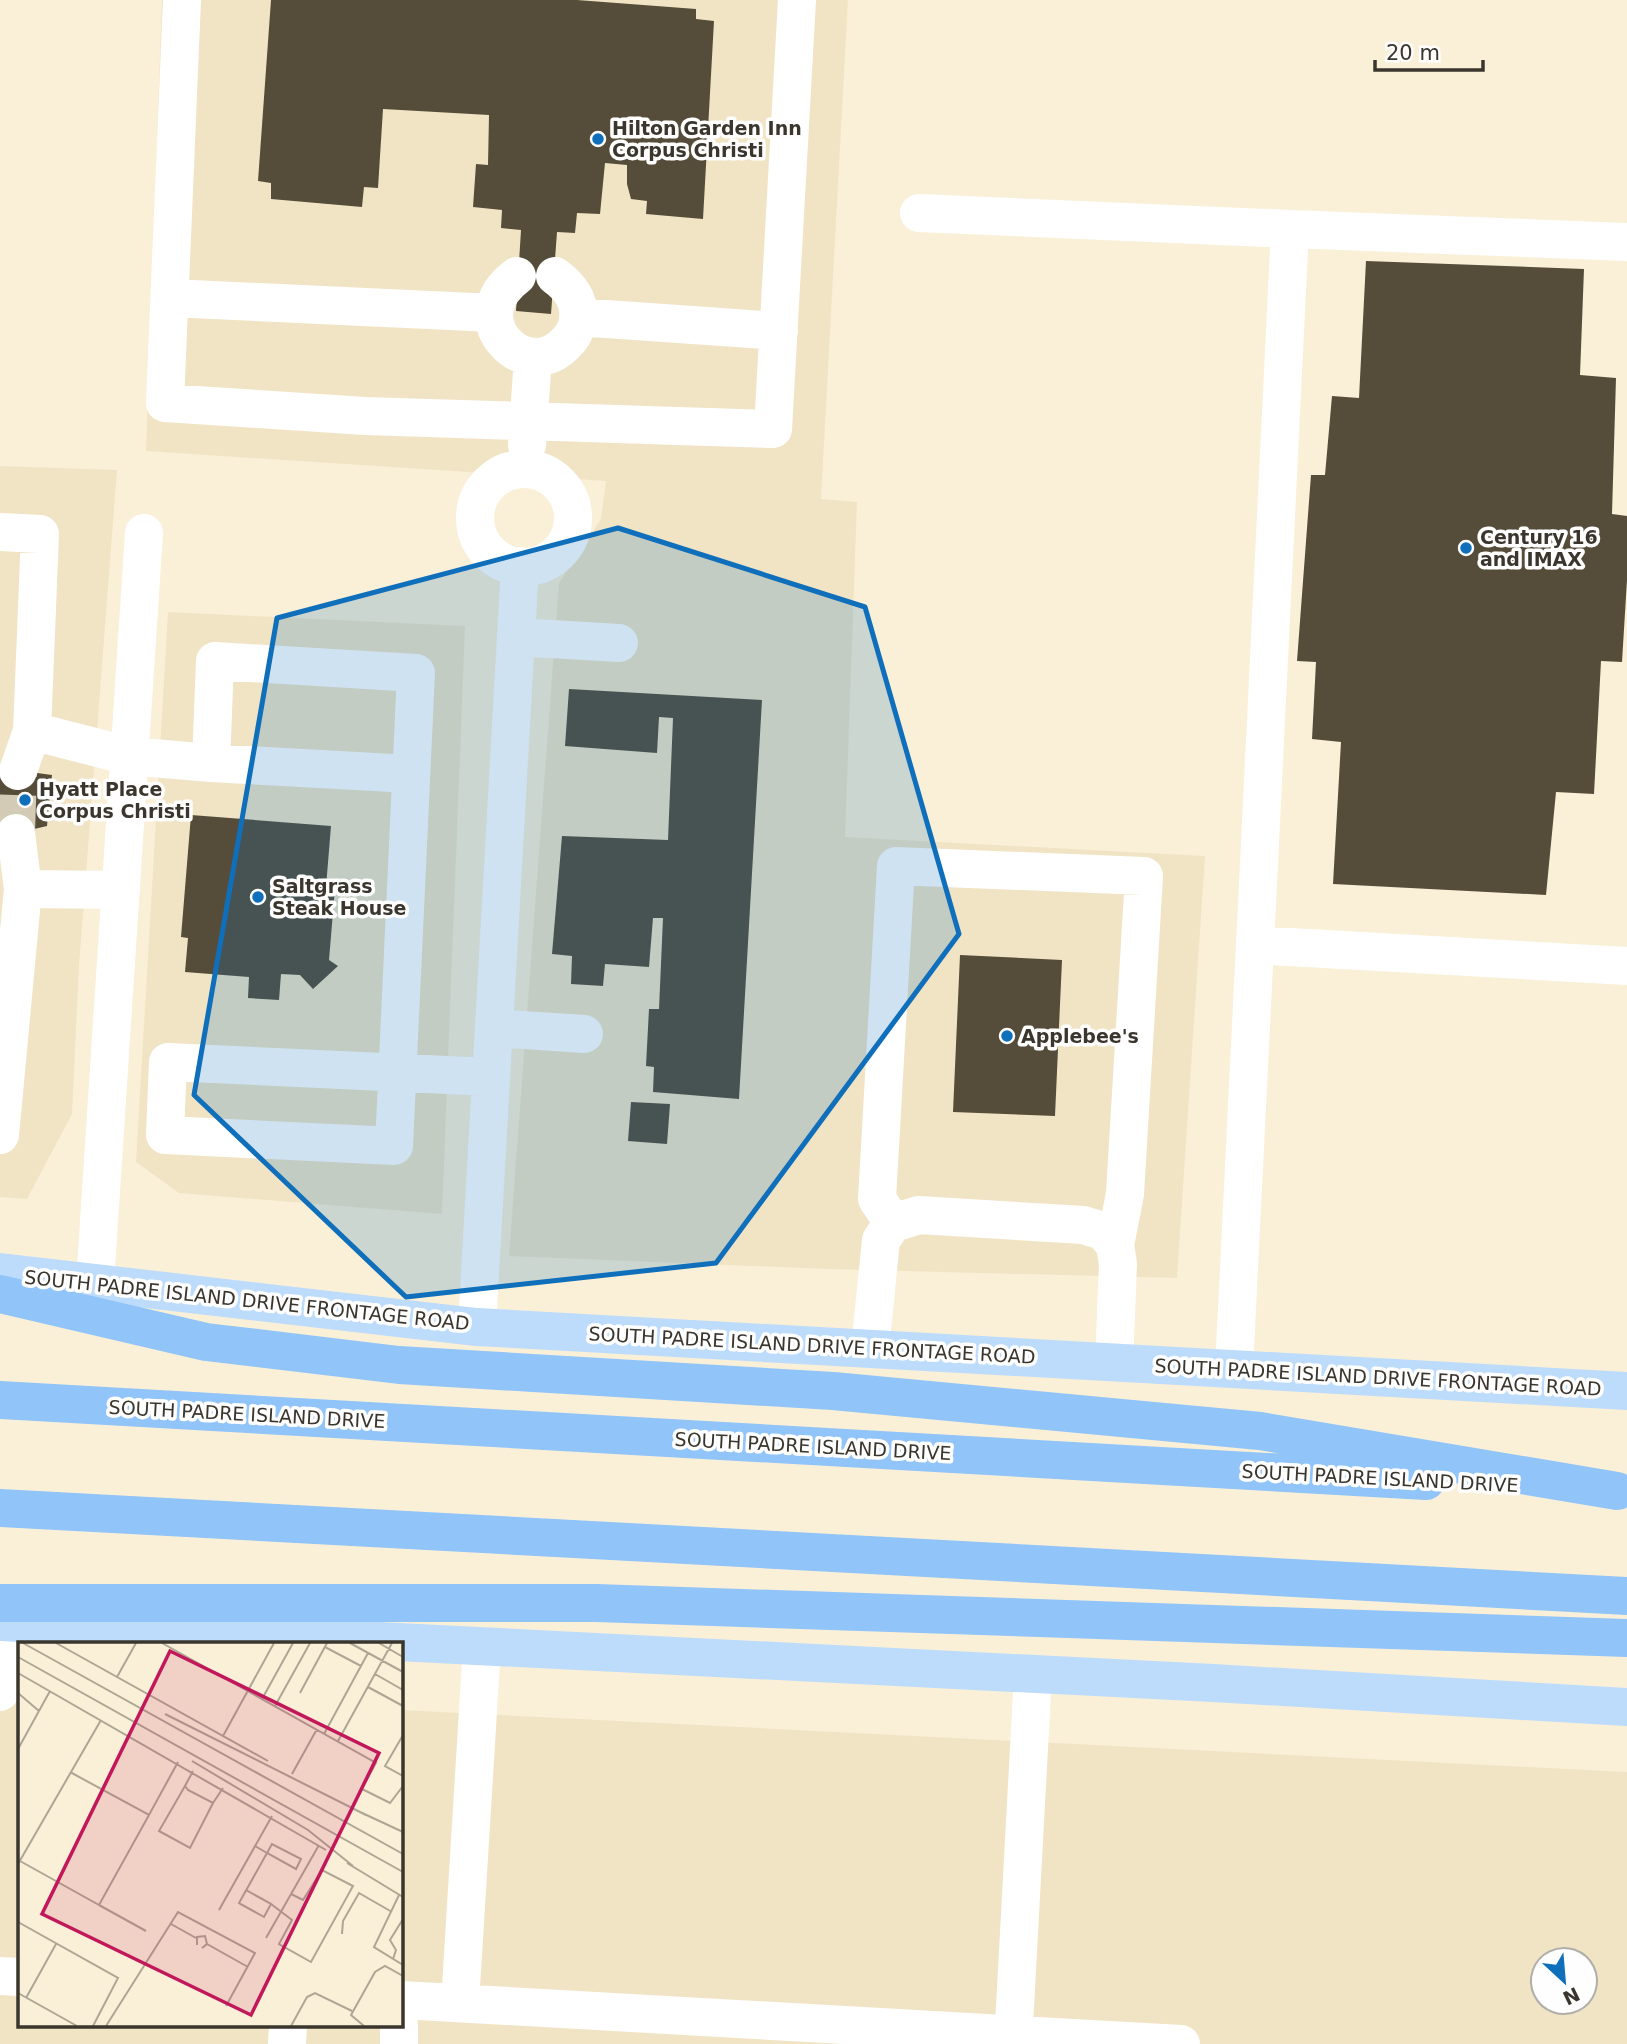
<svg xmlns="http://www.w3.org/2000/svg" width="1627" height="2044" font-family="'DejaVu Sans',sans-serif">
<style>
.built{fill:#f1e4c5;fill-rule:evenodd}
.building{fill:#554d39}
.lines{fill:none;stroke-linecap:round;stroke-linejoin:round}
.minor-tunnel{stroke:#d4cbb6;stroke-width:38;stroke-dasharray:38 19;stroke-linecap:butt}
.minor{stroke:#fff;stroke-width:38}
.major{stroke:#bddcfb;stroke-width:38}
.highway{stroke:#91c4f9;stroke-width:38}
.marked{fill:#106fbb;fill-opacity:0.2;stroke:#106fbb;stroke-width:5;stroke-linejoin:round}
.poi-dot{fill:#106fbb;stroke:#fefefe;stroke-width:2.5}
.labels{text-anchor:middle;stroke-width:7;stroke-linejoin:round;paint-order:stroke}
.poi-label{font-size:19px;font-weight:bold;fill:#3a362d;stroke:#fefefe;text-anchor:start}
.street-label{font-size:19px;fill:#3a362d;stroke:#fefefe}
.inset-road{fill:none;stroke:#ada694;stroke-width:2}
.view{fill:#c2185b;fill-opacity:0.15;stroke:#c2185b;stroke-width:3.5}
.inset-edge{fill:none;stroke:#3a362d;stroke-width:3.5}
</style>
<rect width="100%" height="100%" fill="#faf0d8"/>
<!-- built -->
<path class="built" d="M162,0H848L821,499L857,502L845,837L1205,856L1177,1278L827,1269L509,1256L559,583L601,519L606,481L146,451Z
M0,466L117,470L79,966L72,1114L27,1199L0,1197Z
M168,612L465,626L442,1214L179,1193L136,1162Z
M0,1691L19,1692V2025H401V1710L1627,1772V2044H0ZM1543,1960H1585V2002H1543Z"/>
<!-- building -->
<path class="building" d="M271,0H577L696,9V19L714,21L703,219L646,214L647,201L631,199L627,184V165L605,163L600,214L577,213L575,233L557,232L551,314L516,311L521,230L501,228L502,210L473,207L476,164L488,165L489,115L383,109L378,188L364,187L362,207L271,199V183L258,181Z
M1366,261L1584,269L1580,375L1616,378L1612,514L1627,516V580L1622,662L1601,661L1594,794L1556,792L1546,895L1333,884L1341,742L1312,739L1316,662L1297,661L1311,475H1325L1332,396L1359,398Z
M569,689L762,700L739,1099L653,1092L654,1067L646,1066L649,1009H659L663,918H653L649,967L605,964L603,986L571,984L572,956L552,954L562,836L668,840L673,718L659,717L657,753L565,746Z
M0,768L52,775L47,826L0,837Z
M191,815L331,826L326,887L335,888L329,960L338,966L313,989L300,975L281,974L279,1000L248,998L249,977L185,972L188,938L181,937Z
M960,955L1062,960L1055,1116L953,1112Z
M631,1102L670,1104L667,1144L628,1141Z"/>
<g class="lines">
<!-- minor-tunnel -->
<path class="minor-tunnel" d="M16,833L18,771"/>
<!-- minor -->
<path class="minor" d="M182,0L165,403L365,416L773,429L797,0
M919,213L1290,229
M517,276C459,319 525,385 565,344C572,338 576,330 578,321C581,301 570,287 555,276
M170,298L494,313
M578,317L779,331
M527,445L533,357
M475 518a49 49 0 1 1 98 0a49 49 0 1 1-98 0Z
M0,532L40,534L32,731L129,756L211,763
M517,637L619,643
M18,771L32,731
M411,774L211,763L215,661L416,673L394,1146L165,1135L168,1062L491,1077
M16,833L23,889
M1255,945L1290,229L1627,242
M494,1028L584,1034
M0,1135L23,889L121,890
M893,1223L877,1199L896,866L1144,876L1125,1194L1115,1245
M95,1283L144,533
M477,1327L520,566
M870,1349L881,1240L893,1223L919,1215L1083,1225L1103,1231L1115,1245L1118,1264L1114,1362
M1234,1369L1255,945L1627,966
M0,1692L5,1623
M0,1976L19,1977
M401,2000L1181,2044
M460,2003L482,1646
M287,2044L288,2025
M399,2044V2025
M1013,2044L1033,1674"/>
<!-- major -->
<path class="major" d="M0,1272L477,1327L1627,1391
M0,1622L1213,1683L1627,1707"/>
<!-- highway -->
<path class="highway" d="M0,1294L206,1342L399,1365L833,1391L1260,1431L1617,1491
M0,1400L1426,1481
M0,1508L1627,1596
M0,1603H596L1627,1638"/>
</g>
<!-- marked area -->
<path class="marked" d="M618,528L865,607L959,934L716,1263L406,1297L194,1095L277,618Z"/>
<!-- markers -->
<g class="poi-dot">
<circle cx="598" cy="139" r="7"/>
<circle cx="1466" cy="548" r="7"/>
<circle cx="25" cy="800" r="7"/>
<circle cx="258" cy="897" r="7"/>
<circle cx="1007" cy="1036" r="7"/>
</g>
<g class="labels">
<!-- poi labels -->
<g class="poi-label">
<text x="612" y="135">Hilton Garden Inn<tspan x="612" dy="22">Corpus Christi</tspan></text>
<text x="1480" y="544">Century 16<tspan x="1480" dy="22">and IMAX</tspan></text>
<text x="39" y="796">Hyatt Place<tspan x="39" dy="22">Corpus Christi</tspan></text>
<text x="272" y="893">Saltgrass<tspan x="272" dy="22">Steak House</tspan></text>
<text x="1021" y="1043">Applebee's</text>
</g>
<!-- street labels -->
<g class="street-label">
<text transform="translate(247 1300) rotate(6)" y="7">SOUTH PADRE ISLAND DRIVE FRONTAGE ROAD</text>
<text transform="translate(812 1345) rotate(3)" y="7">SOUTH PADRE ISLAND DRIVE FRONTAGE ROAD</text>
<text transform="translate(1378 1377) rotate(3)" y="7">SOUTH PADRE ISLAND DRIVE FRONTAGE ROAD</text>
<text transform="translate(247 1414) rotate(3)" y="7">SOUTH PADRE ISLAND DRIVE</text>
<text transform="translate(813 1446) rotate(3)" y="7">SOUTH PADRE ISLAND DRIVE</text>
<text transform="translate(1380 1478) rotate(3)" y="7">SOUTH PADRE ISLAND DRIVE</text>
</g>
</g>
<!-- overview -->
<g transform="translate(18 1642)">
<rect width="385" height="385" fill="#faf0d8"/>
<path class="inset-road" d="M5,1L385,212M38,1L250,119M144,1L358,121L334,165M332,1L385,30M361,1L385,15M307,5L343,24M0,15L385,230M0,31L308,208M357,32L385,48M99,35L118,1M350,45L385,64M0,51L21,69M282,51L309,1M244,57L275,1M257,64L292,1M147,72L348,173M306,92L350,11M385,93L367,124L385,134M205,94L256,1M320,99L374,1M0,107L32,49M174,119L290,188L335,224M175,129L167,144L170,148L195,161L205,146M52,130L131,173L160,120M274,132L299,87M167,144L141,189L172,206L195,161M344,147L372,161L385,144M342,170L385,190M2,219L81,263L131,173M329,221L385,255M0,222L83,78M228,248L253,262L246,275L221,261L249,211L254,202L283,217L278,227L249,211L237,204M381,253L356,305L385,323M253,262L274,278L261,302L293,320L335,244L304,228L285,258L273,252M81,263L128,289M201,268L254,174M0,280L100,336L75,384M153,282L178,296M324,292L325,279L341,251L374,270M248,296L301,203M189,302L230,325M179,303V295L187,294L189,302L184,306M375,317L378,308L372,298L385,277M0,351L59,384M8,356L38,302M88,384L160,270L237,311L208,364M273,384L289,355L297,351L334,369M346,384L333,373L357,330L367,324L385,334"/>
<path class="view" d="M152,9L361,111L233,373L24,272Z"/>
<rect width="385" height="385" class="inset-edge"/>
</g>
<!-- north arrow -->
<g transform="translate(1564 1981) rotate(154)"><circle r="33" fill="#fefefe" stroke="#b0aeaa" stroke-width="2"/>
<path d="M0-5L12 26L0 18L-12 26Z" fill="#106fbb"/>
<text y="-10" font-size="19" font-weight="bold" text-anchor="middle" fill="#3a362d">N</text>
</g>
<!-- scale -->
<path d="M1375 60v10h108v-10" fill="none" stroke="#3a362d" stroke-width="3.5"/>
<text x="1386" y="60" font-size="21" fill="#3a362d" stroke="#fefefe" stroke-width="5" paint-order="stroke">20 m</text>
</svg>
